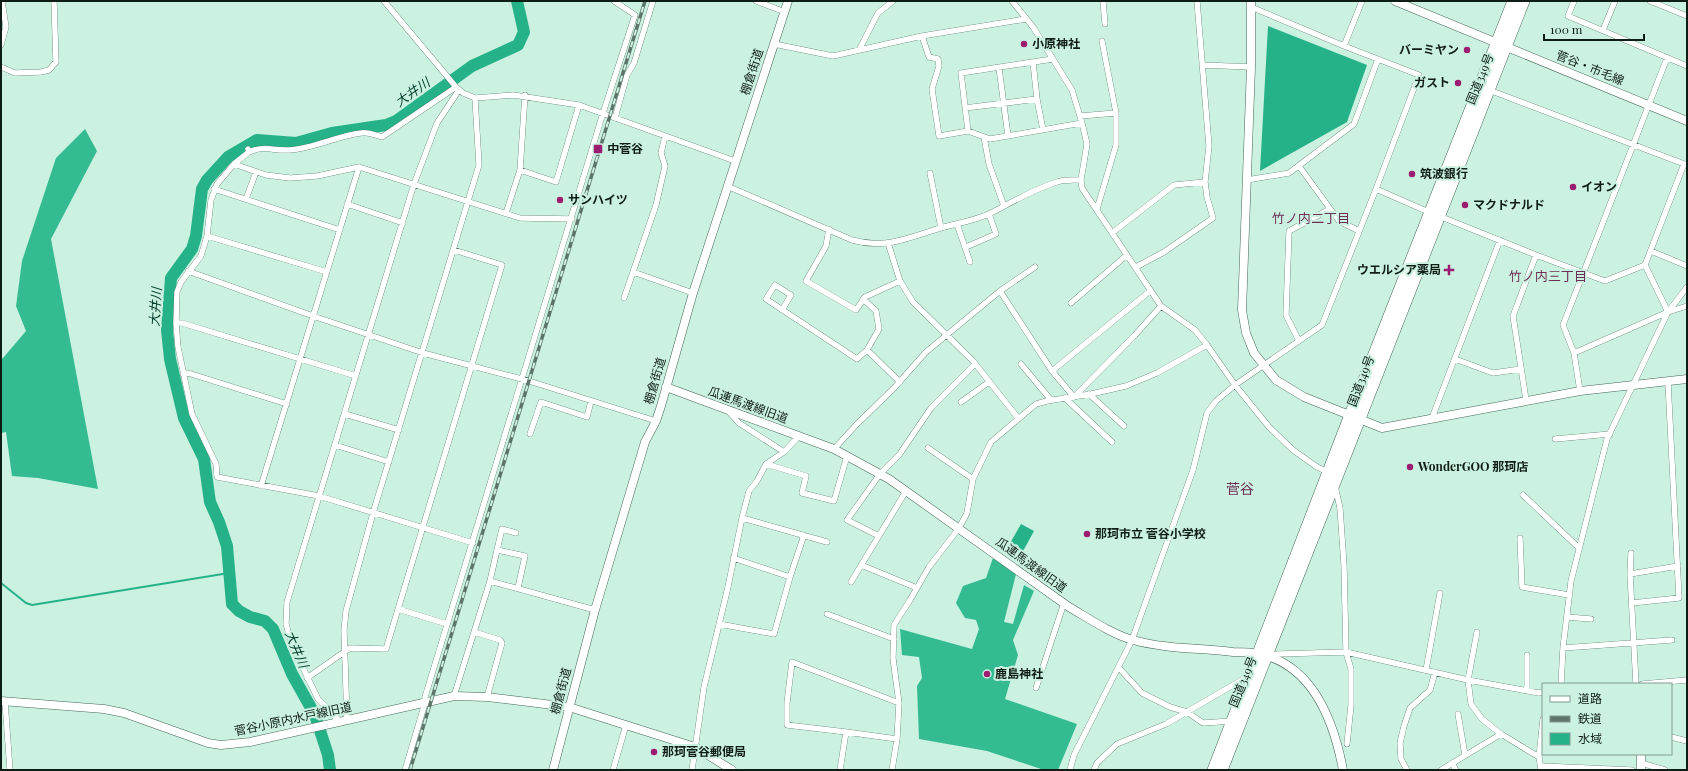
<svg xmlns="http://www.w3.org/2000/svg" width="1688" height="771" font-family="'Playfair Display','Noto Sans JP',serif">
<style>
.forest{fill:#34bb92}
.water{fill:#26b289}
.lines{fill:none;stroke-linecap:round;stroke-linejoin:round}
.stream{stroke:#26b289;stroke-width:2}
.river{stroke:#26b289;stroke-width:12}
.street-casing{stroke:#446658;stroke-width:6}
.secondary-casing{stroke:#446658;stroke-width:9}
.highway-casing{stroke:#446658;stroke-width:12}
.street{stroke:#fff;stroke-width:5.5}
.secondary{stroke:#fff;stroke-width:8}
.highway{stroke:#fff;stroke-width:11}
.rail-casing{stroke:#5c746a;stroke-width:3.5}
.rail{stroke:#cbf1e1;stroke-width:2;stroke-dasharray:6;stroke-linecap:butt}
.poi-dot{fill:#9c1c71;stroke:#cbf1e1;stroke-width:1.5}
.labels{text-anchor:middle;stroke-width:4;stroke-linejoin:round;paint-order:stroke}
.poi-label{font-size:12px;font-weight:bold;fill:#0f1d17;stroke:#cbf1e1;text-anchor:start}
.street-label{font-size:12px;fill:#0f1d17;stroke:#cbf1e1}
.water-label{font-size:13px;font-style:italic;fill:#013c2c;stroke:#cbf1e1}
.neighbourhood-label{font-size:13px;fill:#6d2f54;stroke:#cbf1e1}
.quarter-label{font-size:14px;fill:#6d2f54;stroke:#cbf1e1}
</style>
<rect width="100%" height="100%" fill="#cbf1e1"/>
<!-- forest -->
<path class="forest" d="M85,129L97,151L51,239L98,489L38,478L12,476L6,432L1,433V359L3,358L26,331L16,306L22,261L56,158Z
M993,558L1016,574L1004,622L1013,624L1024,585L1034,591L1013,640L1018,655L1005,699L1077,724L1058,770H1044L987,751L919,739L917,686L922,678L919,657L902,655L900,629L972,649L979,629L976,620L965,618L956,603L963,586L986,578Z"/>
<!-- water -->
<path class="water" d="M1268,26L1367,65L1347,122L1260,171Z
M1021,524L1034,531L1022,553L1009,545Z"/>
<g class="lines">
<!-- stream -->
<path class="stream" d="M1,583L26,603L32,605L229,573"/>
<!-- river -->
<path class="river" d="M330,770L328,755L315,715L292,674L273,629L265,621L250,617L239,611L232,604L227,546L219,522L210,502L204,459L184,418L170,359L167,330L171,278L192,249L196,236L202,189L207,180L228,157L257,140L296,143L332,133L386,125L396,121L472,66L518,45L524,32L517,1"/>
<defs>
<path id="street" d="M384,1L456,87L463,93L475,98L513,95L579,105L735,161
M756,1L785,12
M1012,1L1033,27L1072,90L1082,123L1087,144L1081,180
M1103,1L1105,24
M1574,1L1568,16L1687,66
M1650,1L1687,16
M1603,30L1615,1
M922,36L929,57L938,59L939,66L932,89L939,136L968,131
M774,44L833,56L922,36L1026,19
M1,45L6,27L2,1
M1344,46L1362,1
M859,50L878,13L893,1
M1053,59L961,73L968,131L990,139L1082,123
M1202,65L1251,67
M1,67L15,73L41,72L49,70L56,62L54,1
M999,68L1008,136
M1489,90L1687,165
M1037,99L1043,130
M965,108L1037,99L1033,62
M1080,116L1116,113
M615,118L627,75L634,63L653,1
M984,137L989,164L1004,206
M248,149L249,152L234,164L217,184L211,200L207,236L201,256L181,282L177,292L176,323L178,347L192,414L216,464L217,477L319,496L473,543
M249,152C266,145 272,151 289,150C313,149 336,136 361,133C367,132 376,135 382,137L456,87
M234,164L266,175L290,178L317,176L359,167L520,218L572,219
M1299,166L1339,221L1359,231
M520,170L556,182L579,105
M930,173L941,228
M1247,180L1289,173L1354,124L1378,59
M727,186L852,240C887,250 912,236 944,227C959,223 977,220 991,213C1012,202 1034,189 1057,182C1064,179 1073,180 1081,180L1082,188L1161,306L1195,330L1207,345L1235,385L1269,427L1293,450L1317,467L1328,472
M214,189L340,230
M1376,189L1431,213
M246,199L256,172
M347,204L403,223
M1097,209L1116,145V113L1102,41
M506,213L520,170L525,95
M1439,216L1536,255L1605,281L1645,265
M957,224L970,262
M829,229L826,246L806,281L856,310L865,297L900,281L888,243
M1112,233L1174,185L1205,182
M207,236L327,272
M966,247L996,234L989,214
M1651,251L1687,266
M1136,267L1164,252L1213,218L1207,197L1205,182L1209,146L1197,1
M188,271L313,316L423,353L529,381L656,421
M633,272L656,205L665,166L661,153L665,136
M900,281L913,302L973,361L1018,418
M1000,291L1035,267
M624,298L633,272L693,293
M1071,303L1127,255
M782,310L791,295L775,285L766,299L857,359L867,350L879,329L876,311L863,299
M1668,312L1645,265L1684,164
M176,323H182L356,376
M1299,341L1286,315L1289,231L1330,209
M867,350L900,382
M1574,353L1668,312L1687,306
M1455,359L1493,373L1521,369
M1021,364L1051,400
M1052,371L1074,397L1135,335L1161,306
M183,374L188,373L287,404
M1580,391L1574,353L1563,325L1667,58
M1089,394L1124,426
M1065,398L1112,442
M1526,400L1513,316L1536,255
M961,402L989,382
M728,411L739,423L784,452
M345,414L399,430
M1432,418L1500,240
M530,434L541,402L587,417L591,401
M799,436L784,452L766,464L757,481L749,491L742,518L827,542
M1555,439L1610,434
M335,445L389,462
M928,448L973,479
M834,449L857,424L894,388L926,352L1000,291L1052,371L1150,291
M766,464L806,476L802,493L834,501L847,456
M261,486L359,167
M1335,486L1340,508L1344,565L1346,652L1351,669V705L1347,744
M1523,495L1578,547
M879,536L847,520L880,474L899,455L931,408L975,364
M1520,538L1522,587L1569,595
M497,550L502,529L516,533
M861,565L917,588
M1630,574L1631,553
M790,577L804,535
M490,581L595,610
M851,582L906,491
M1632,603L1679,598L1668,382
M398,609L447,624
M827,614L894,639
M1567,617L1591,619
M719,624L774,634L790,577L733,558
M474,632L500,640L502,643L487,697
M1477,632L1468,680L1471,704L1482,719L1501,734L1539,757
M1563,648L1672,640
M1268,656L1278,654L1346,652L1468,680L1539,693L1543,692
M1119,668L1142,693L1170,707L1187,712L1203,723L1232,721
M1426,670L1440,593
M307,678L350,648L386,649L502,265L454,250
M1561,684L1563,648L1571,581L1607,439L1668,312L1687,287
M1636,684L1630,574L1678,566
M1642,684L1687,680
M1036,688L1064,603
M1527,691V655
M454,696L490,581L497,550L525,556L518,588
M5,702L10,770
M1458,714L1465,755
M347,720L344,630L346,611L373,513L479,165L475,98
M340,722L318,699L292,645L286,624L287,602L414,184L437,123L459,90
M846,732L787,725V703L792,662L899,703
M1671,737L1687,741
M1452,763L1456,770
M1641,763L1665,770
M1541,766L1632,770
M405,770L425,703V697L603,113L635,15L614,1
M613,770L626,725
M692,770L704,687L728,587L742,518
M840,770L846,732L897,739
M892,770L897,739L899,703L893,658L894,625L910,600L929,567L959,528L967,513L973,479L991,442L1036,404L1047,401L1091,394L1126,386L1157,373L1207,345
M1070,770L1074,755L1132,640L1193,470L1207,413L1216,401L1235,385L1322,325L1376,189L1419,75L1344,46L1251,7
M1094,770L1097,763L1117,744L1166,724L1247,677
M1407,770L1401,759L1400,743L1404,726L1410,708L1430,690L1435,672
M1441,770L1501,734
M1541,770L1539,757L1543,719"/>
<path id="secondary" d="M1251,1V67L1242,310L1246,333L1254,353L1276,380L1304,397L1382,428L1580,391L1687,379
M1395,1L1687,121
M666,387L834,449L889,479L1069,607C1088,618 1113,635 1133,640C1165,649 1200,648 1233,652C1242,652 1251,652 1260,654C1314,666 1334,722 1343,770
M1,701L104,709L124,713L208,743L221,745L250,742L454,696L487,697L569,707L695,747L732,770
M1641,754V770
M553,770L595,610L645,442L656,421L661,406L693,293L788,1"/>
<path id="highway" d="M1213,770L1350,415L1513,1
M1222,770L1524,1"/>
</defs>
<!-- street casing -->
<use href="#street" class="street-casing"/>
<!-- secondary casing -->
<use href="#secondary" class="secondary-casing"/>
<!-- highway casing -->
<use href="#highway" class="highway-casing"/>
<!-- street -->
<use href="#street" class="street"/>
<!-- secondary -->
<use href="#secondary" class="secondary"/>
<!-- highway -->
<use href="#highway" class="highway"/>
<defs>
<path id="rail" d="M410,770L645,1"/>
</defs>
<!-- rail casing -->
<use href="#rail" class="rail-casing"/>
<!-- rail -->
<use href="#rail" class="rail"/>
</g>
<!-- markers -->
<g class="poi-dot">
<circle cx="1024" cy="44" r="4"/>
<circle cx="1467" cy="50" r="4"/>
<circle cx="1458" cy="83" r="4"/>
<rect x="593" y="144" width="10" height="10" rx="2"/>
<circle cx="1412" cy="174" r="4"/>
<circle cx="1573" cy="187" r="4"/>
<circle cx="560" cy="200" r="4"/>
<circle cx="1465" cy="205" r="4"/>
<path d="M1447 264h4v4h4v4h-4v4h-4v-4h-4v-4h4z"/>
<circle cx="1410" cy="467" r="4"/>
<circle cx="1087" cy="534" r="4"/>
<circle cx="987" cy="674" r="4"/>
<circle cx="654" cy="752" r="4"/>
</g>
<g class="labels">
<!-- poi labels -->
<g class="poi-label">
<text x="1032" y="48">小原神社</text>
<text x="1459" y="54" text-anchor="end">バーミヤン</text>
<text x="1450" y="87" text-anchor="end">ガスト</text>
<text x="607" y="153">中菅谷</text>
<text x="1420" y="178">筑波銀行</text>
<text x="1581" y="191">イオン</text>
<text x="568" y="204">サンハイツ</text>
<text x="1473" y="209">マクドナルド</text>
<text x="1441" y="274" text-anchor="end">ウエルシア薬局</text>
<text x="1418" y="471">WonderGOO 那珂店</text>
<text x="1095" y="538">那珂市立 菅谷小学校</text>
<text x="995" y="678">鹿島神社</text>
<text x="662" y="756">那珂菅谷郵便局</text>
</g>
<!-- street labels -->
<g class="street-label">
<text transform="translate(1590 68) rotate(22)" y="4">菅谷・市毛線</text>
<text transform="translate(752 72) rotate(-72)" y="4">棚倉街道</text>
<text transform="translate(1480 79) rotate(-68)" y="4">国道349号</text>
<text transform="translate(655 381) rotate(-74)" y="4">棚倉街道</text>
<text transform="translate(1361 381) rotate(-69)" y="4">国道349号</text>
<text transform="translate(748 405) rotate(20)" y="4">瓜連馬渡線旧道</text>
<text transform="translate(1031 565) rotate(36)" y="4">瓜連馬渡線旧道</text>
<text transform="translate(1243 682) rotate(-68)" y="4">国道349号</text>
<text transform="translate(561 691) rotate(-75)" y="4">棚倉街道</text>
<text transform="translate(293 719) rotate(-12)" y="4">菅谷小原内水戸線旧道</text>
</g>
<!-- water labels -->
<g class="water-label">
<text transform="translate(412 92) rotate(-35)" y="5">大井川</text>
<text transform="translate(155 307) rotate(-86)" y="5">大井川</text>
<text transform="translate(297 649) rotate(67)" y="5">大井川</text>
</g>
<!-- neighbourhood labels -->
<g class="neighbourhood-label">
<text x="1311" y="223">竹ノ内二丁目</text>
<text x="1548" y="281">竹ノ内三丁目</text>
</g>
<!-- quarter labels -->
<g class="quarter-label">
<text x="1240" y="494">菅谷</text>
</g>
</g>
<!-- border -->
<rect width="1688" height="771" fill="none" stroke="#0f1d17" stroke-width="4"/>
<!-- legend -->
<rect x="1542" y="683" width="130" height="72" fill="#cbf1e1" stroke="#809c90"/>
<rect x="1550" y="696" width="20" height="6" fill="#ffffff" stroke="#809c90"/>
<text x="1578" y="703" font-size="12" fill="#0f1d17">道路</text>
<rect x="1550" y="716" width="20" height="6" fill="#5c746a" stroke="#809c90"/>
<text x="1578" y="723" font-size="12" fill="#0f1d17">鉄道</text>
<rect x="1550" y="733" width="20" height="12" fill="#26b289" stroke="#809c90"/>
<text x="1578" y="743" font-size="12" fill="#0f1d17">水域</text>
<!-- scale -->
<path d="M1544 34v6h100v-6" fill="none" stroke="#0f1d17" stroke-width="2"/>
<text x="1550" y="34" font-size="12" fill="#0f1d17" stroke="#cbf1e1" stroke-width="3" paint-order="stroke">100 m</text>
</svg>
